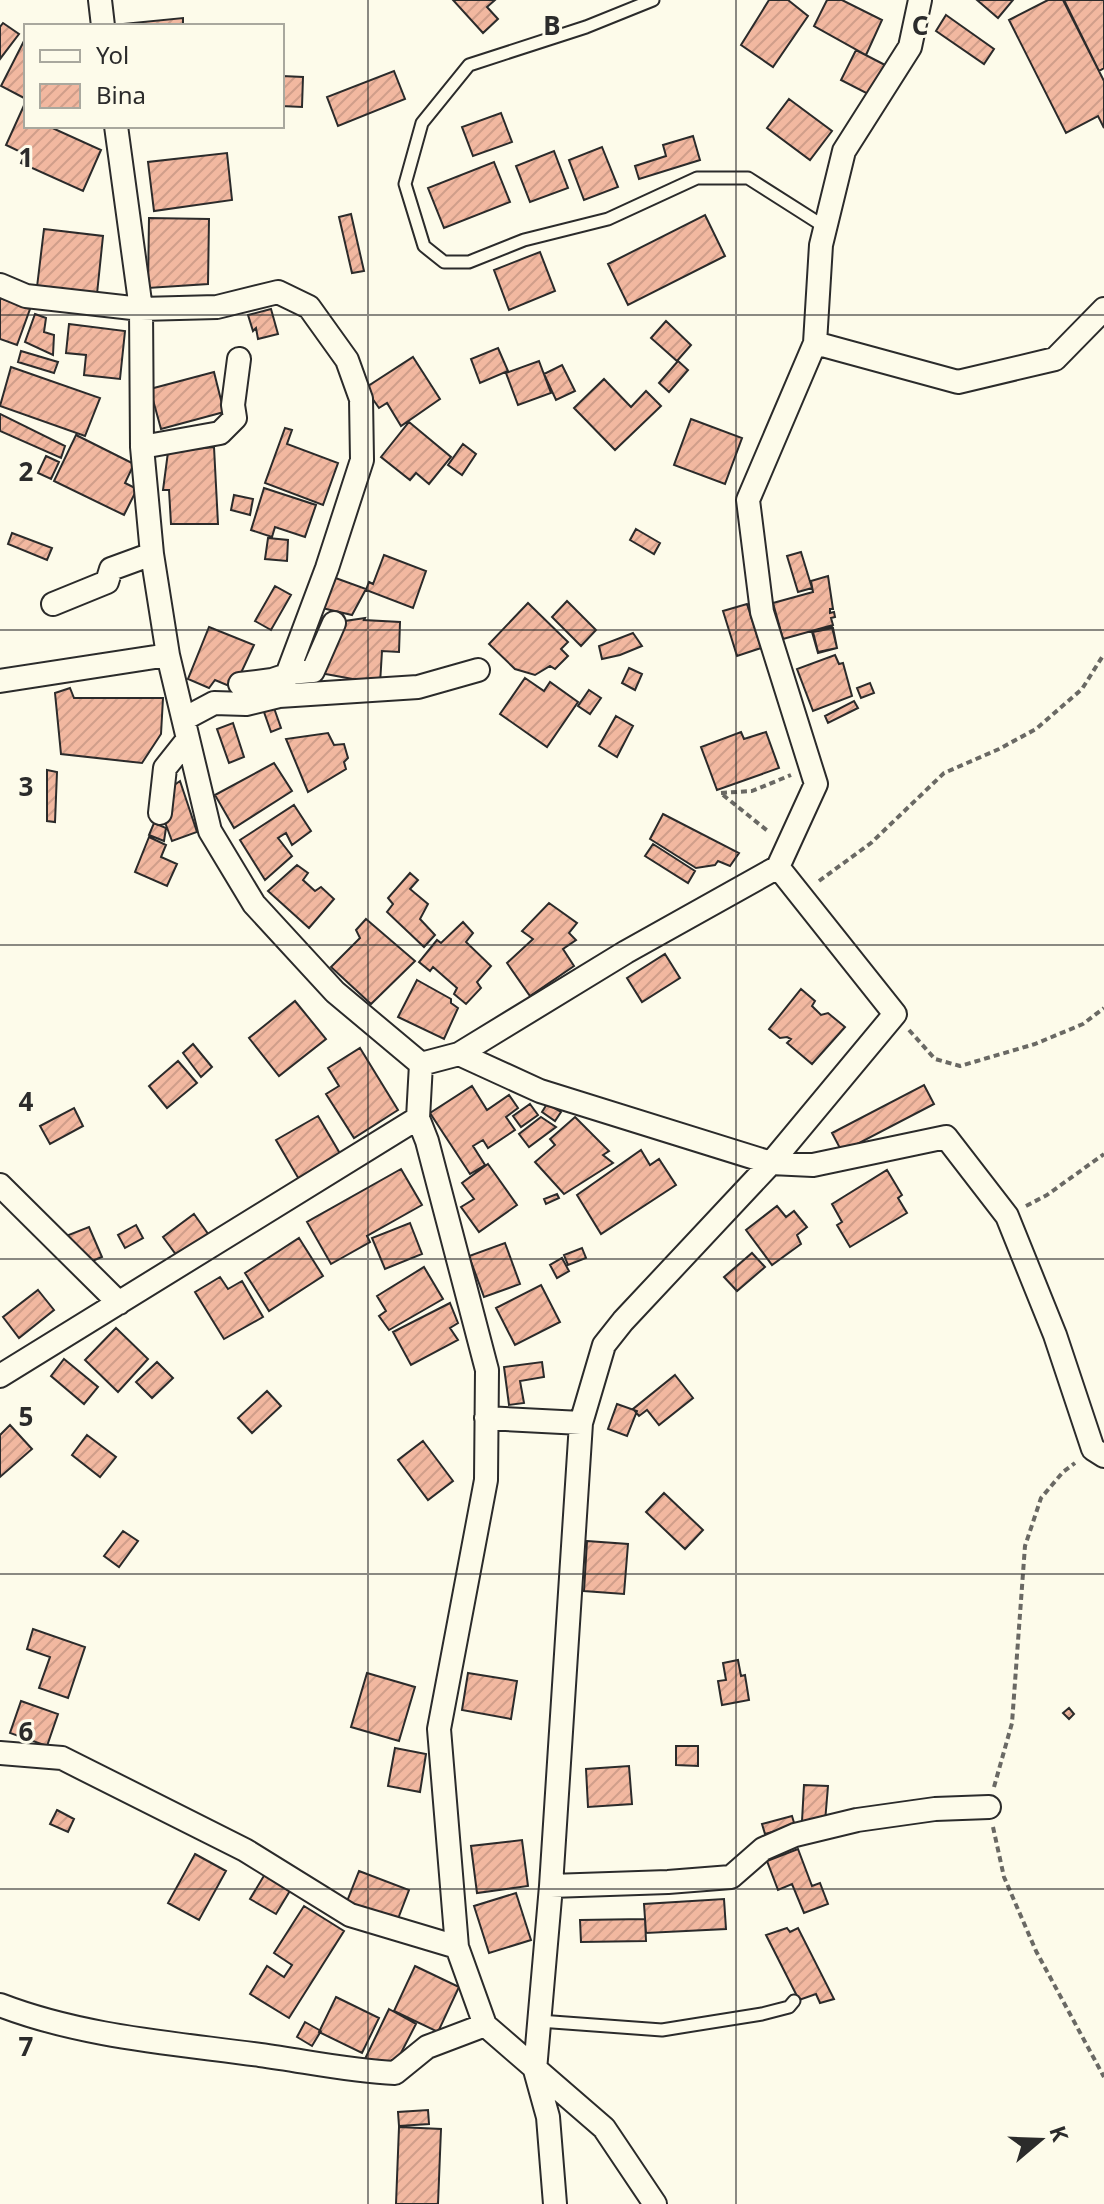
<svg xmlns="http://www.w3.org/2000/svg" width="1104" height="2204" font-family="'Noto Sans',sans-serif">
<style>
.building{fill:url(#building-hatch);stroke:#2b2b2b;stroke-width:2}
.lines{fill:none;stroke-linecap:round;stroke-linejoin:round}
.service-casing{stroke:#2b2b2b;stroke-width:15}
.minor-casing{stroke:#2b2b2b;stroke-width:26}
.path{stroke:#6a6964;stroke-width:4;stroke-dasharray:6 4;stroke-linecap:butt}
.service{stroke:#fdfbea;stroke-width:11}
.minor{stroke:#fdfbea;stroke-width:22}
.grid{fill:none;stroke:#2b2b2b;stroke-width:2;stroke-opacity:0.55}
.grid-label{font-size:26px;text-anchor:middle;font-weight:bold;fill:#2b2b2b;stroke:#fdfbea;stroke-width:6;stroke-linejoin:round;paint-order:stroke}
</style>
<defs>
<pattern id="building-hatch" width="6" height="6" patternUnits="userSpaceOnUse" patternTransform="scale(2)"><rect width="6" height="6" fill="#f2b8a0"/><path d="M-1 1l2-2M0 6l6-6M5 7l2-2" fill="none" stroke="#d09e8a"/></pattern>
</defs>
<rect width="100%" height="100%" fill="#fdfbea"/>
<!-- building -->
<path class="building" d="M453,0H495L487,7L498,19L483,33Z
M769,0H788L808,16L773,67L741,45Z
M827,0H842L882,20L866,55L814,26Z
M977,0H1013L998,18Z
M1048,0H1063L1104,81V128L1098,116L1066,133L1009,20Z
M1064,0H1104V68L1099,71Z
M946,15L994,49L984,64L936,31Z
M183,18V26L113,25Z
M3,23L19,34L0,59V27Z
M26,37V99L1,86Z
M856,50L887,66L872,96L841,80Z
M394,71L405,99L338,126L327,97Z
M282,76L303,77L302,107L282,106Z
M789,99L832,131L810,160L767,128Z
M26,101V126H48L101,150L83,191L21,163L25,154L6,145Z
M501,113L512,142L473,156L462,127Z
M693,136L700,160L639,179L635,166L666,156L663,145Z
M602,147L618,187L584,200L569,160Z
M554,151L568,188L530,202L516,166Z
M227,153L232,200L154,211L148,162Z
M494,162L510,202L444,228L428,188Z
M351,214L364,271L352,273L339,217Z
M705,215L725,256L628,305L608,264Z
M149,218L209,219L208,284L148,288Z
M44,229L103,236L97,294L37,287Z
M540,252L555,291L509,310L494,270Z
M0,298L30,309L17,345L0,339Z
M271,309L278,334L258,339L256,328L253,331L248,315Z
M35,314L46,318L44,332L54,335L53,355L25,342Z
M666,321L691,345L677,361L651,338Z
M69,324L125,331L120,379L84,375L86,355L66,353Z
M498,348L508,371L480,383L471,359Z
M21,351L58,362L54,373L18,362Z
M413,357L440,399L401,426L387,403L379,408L365,388Z
M539,361L551,393L518,405L506,373Z
M678,361L688,370L669,392L659,383Z
M562,365L575,391L556,400L544,374Z
M11,367L100,398L85,436L0,406Z
M214,372L224,412L161,429L150,389Z
M604,379L631,407L646,391L661,406L615,450L574,408Z
M0,414L65,446L61,458L0,431Z
M691,419L742,438L725,484L674,465Z
M409,422L451,457L429,484L416,473L410,480L381,457Z
M285,428L292,430L287,444L338,463L323,505L265,483Z
M76,435L134,464L125,483L137,489L124,515L54,481Z
M463,444L476,454L462,475L448,465Z
M214,447L218,524H171L169,490H163L168,452Z
M46,456L59,462L51,479L38,473Z
M264,488L316,505L305,537L275,527L272,537L251,530Z
M234,495L253,499L250,515L231,510Z
M636,529L660,543L654,554L630,540Z
M12,533L52,548L47,560L8,544Z
M268,538L288,540L287,561L265,559Z
M801,552L812,588L798,592L787,556Z
M384,555L426,571L413,608L366,590L369,582L373,584Z
M330,576L366,589L352,615L322,608Z
M828,576L833,609H830V613L834,612L835,617L831,618L833,625L783,639L773,603L813,592L811,581Z
M275,586L291,595L271,630L255,621Z
M567,601L596,630L581,646L552,617Z
M528,603L568,642L561,649L568,656L555,669L550,666L535,675L515,669L489,644Z
M747,604L761,648L737,656L723,611Z
M365,618L364,620L400,622L399,652L382,651L380,684L320,673L345,621Z
M209,627L254,645L234,688L215,680L209,688L188,679Z
M832,627L837,648L818,653L812,632Z
M833,628L837,648L818,652L813,632Z
M633,633L642,646L620,655L602,659L599,646Z
M835,655L839,664L843,663L852,696L813,711L797,669Z
M629,668L642,674L635,690L622,683Z
M525,678L544,691L550,682L578,702L547,747L500,714Z
M870,683L874,693L861,698L857,688Z
M70,688L74,698H163L161,734L142,763L61,754L55,693Z
M589,690L601,698L590,714L578,706Z
M854,701L858,708L828,723L825,716Z
M274,708L281,728L271,732L264,712Z
M616,716L633,726L617,757L599,746Z
M233,723L244,757L229,763L217,729Z
M741,732L744,739L766,732L779,768L717,790L701,747Z
M328,733L334,745L344,744L348,758L344,762L346,769L308,792L286,739Z
M274,763L292,791L234,828L215,795Z
M47,770L57,772L55,822L47,821Z
M180,781L197,832L172,841L163,817L167,790Z
M294,805L311,831L292,845L286,833L278,838L292,856L265,880L240,840Z
M663,814L739,853L730,866L718,861L715,865L696,868L650,839Z
M154,823L166,828L164,841L149,835Z
M149,837L166,845L161,857L177,864L167,886L135,872Z
M653,844L695,871L688,883L645,856Z
M297,865L308,873L303,880L315,891L321,887L334,899L309,928L268,891Z
M410,873L418,880L410,889L428,904L420,919L435,935L424,947L387,912L393,904L388,898Z
M549,903L577,923L569,933L576,940L563,949L574,966L530,996L507,963L533,939L522,931Z
M366,919L415,961L371,1004L331,967L360,938L356,930Z
M463,922L473,933L466,942L491,966L477,982L481,988L466,1004L454,994L457,988L433,967L430,971L419,962L437,940L441,943Z
M665,954L680,978L642,1002L627,978Z
M417,980L451,999V1003L458,1008L444,1039L398,1017Z
M801,989L815,1001L812,1006L821,1015L828,1013L845,1027L812,1064L787,1043L791,1039L787,1037L780,1038L769,1029Z
M295,1001L326,1039L279,1076L249,1038Z
M193,1044L212,1067L201,1077L183,1053Z
M360,1048L398,1110L354,1138L326,1094L339,1086L328,1068Z
M178,1061L197,1083L167,1108L149,1086Z
M924,1085L934,1104L842,1152L832,1133Z
M472,1086L487,1110L509,1095L518,1108L506,1117L515,1130L488,1148L483,1140L473,1146L485,1165L470,1174L430,1113Z
M530,1104L538,1115L521,1127L513,1116Z
M547,1104L561,1112L555,1121L542,1112Z
M74,1108L83,1126L50,1144L40,1126Z
M318,1116L342,1157L300,1181L276,1140Z
M541,1117L556,1127L529,1147L519,1134Z
M575,1117L609,1151L603,1155L613,1163L564,1194L535,1162L555,1145L550,1139Z
M641,1150L650,1165L659,1159L676,1185L601,1234L577,1195Z
M488,1164L517,1205L479,1232L461,1207L474,1199L462,1183Z
M401,1169L422,1205L367,1236L370,1242L331,1264L307,1222Z
M887,1170L902,1195L898,1198L907,1213L850,1247L837,1225L842,1222L832,1204Z
M557,1194L559,1198L546,1204L544,1199Z
M777,1206L786,1217L794,1211L807,1227L797,1235L801,1244L772,1265L746,1230Z
M194,1214L211,1238L180,1260L163,1237Z
M410,1223L422,1254L385,1269L372,1238Z
M136,1225L143,1238L125,1248L118,1235Z
M89,1227L102,1257L78,1267L66,1236Z
M299,1238L323,1276L269,1311L245,1273Z
M505,1243L520,1284L484,1297L469,1256Z
M582,1248L586,1258L568,1265L564,1255Z
M752,1253L765,1267L737,1291L724,1277Z
M562,1258L569,1271L557,1278L550,1265Z
M424,1267L443,1299L389,1330L379,1316L386,1311L377,1296Z
M220,1277L228,1289L242,1281L263,1317L224,1339L195,1292Z
M541,1285L560,1322L515,1345L496,1308Z
M38,1290L54,1310L19,1338L3,1317Z
M450,1303L458,1323L450,1328L458,1340L411,1365L393,1332Z
M116,1328L148,1359L118,1392L85,1360Z
M64,1359L98,1387L84,1404L51,1376Z
M157,1362L173,1378L152,1398L136,1382Z
M542,1362L544,1377L520,1381L524,1403L509,1405L504,1367Z
M675,1375L693,1398L659,1425L647,1410L639,1416L633,1409Z
M267,1391L281,1406L252,1433L238,1418Z
M617,1404L637,1411L627,1436L608,1429Z
M10,1425L32,1449L0,1477V1435Z
M87,1435L116,1457L100,1477L72,1455Z
M423,1441L453,1481L428,1500L398,1460Z
M664,1493L703,1530L685,1549L646,1512Z
M123,1531L138,1541L119,1567L104,1556Z
M587,1541L628,1544L624,1594L584,1591Z
M33,1629L85,1647L68,1698L39,1688L50,1657L27,1649Z
M738,1660L741,1676L745,1675L749,1700L722,1705L718,1681L726,1680L723,1663Z
M367,1673L415,1687L399,1741L351,1727Z
M468,1673L517,1681L511,1719L462,1710Z
M21,1701L58,1714L47,1746L10,1733Z
M1069,1708L1074,1714L1069,1719L1063,1713Z
M676,1746H698V1766L676,1765Z
M395,1748L426,1754L420,1792L388,1786Z
M629,1766L632,1804L588,1807L586,1769Z
M804,1785L828,1786L825,1822L802,1821Z
M57,1810L74,1819L68,1832L50,1824Z
M792,1816L795,1826L765,1834L762,1824Z
M522,1840L528,1886L477,1893L471,1846Z
M798,1849L812,1886L820,1883L828,1904L804,1913L792,1884L778,1890L767,1861Z
M195,1854L226,1871L199,1920L168,1903Z
M359,1871L409,1890L396,1924L346,1904Z
M265,1874L291,1889L276,1914L250,1899Z
M516,1893L531,1940L489,1953L474,1906Z
M724,1899L726,1929L646,1933L644,1904Z
M304,1906L344,1931L289,2018L250,1994L267,1966L284,1977L292,1965L274,1953Z
M645,1919L646,1941L581,1942L580,1920Z
M787,1928L790,1932L798,1928L834,1999L820,2003L816,1994L799,2000L766,1935Z
M415,1966L459,1987L438,2032L394,2011Z
M336,1997L379,2018L362,2053L319,2032Z
M389,2009L416,2024L389,2076L363,2063Z
M305,2022L321,2031L312,2046L297,2037Z
M428,2110L429,2124L399,2126L398,2112Z
M399,2127L441,2129L438,2204H396Z"/>
<g class="lines">
<defs>
<path id="service" d="M653,0L586,27L469,65L422,123L405,184L424,246L444,262H469L524,240L608,219L697,178H748L825,227
M539,2021L662,2030L762,2014L789,2007L794,2001"/>
<path id="minor" d="M100,0L103,26
M116,126L141,309L142,447L152,554L168,655L210,831L254,904L335,992L421,1064L418,1118L427,1141L487,1370L486,1480L439,1729L457,1947L485,2025L604,2128L655,2204
M0,285L26,296L141,309L217,307L278,292L309,307L347,360L361,399L362,460L327,568L279,696
M815,343L958,382L1055,359L1104,309
M142,447L220,433L235,418L233,405L239,359
M53,604L107,582L111,569L152,554
M288,673L313,671L334,623
M0,681L168,655
M240,684L272,680L287,675
M184,719L214,703L246,704L279,696L418,687L478,670
M160,813L165,768L188,739
M459,1054L540,1091L771,1163L813,1165L946,1137L1007,1216L1055,1335L1093,1449L1104,1456
M421,1064L459,1054L626,952L778,867L816,784L762,612L748,500L815,343L821,245L844,151L910,47L920,0
M0,1185L119,1303
M0,1376L418,1118
M486,1418L581,1423
M0,1753L62,1758L245,1850L350,1915L457,1947
M551,1886L668,1882L731,1877L763,1849L795,1835L857,1820L935,1809L989,1807
M0,2005C83,2037 173,2043 260,2055C305,2061 349,2071 395,2073L427,2047L485,2025
M555,2204L548,2117L535,2070L551,1886L581,1423L604,1345L623,1321L771,1163L895,1014L778,867"/>
</defs>
<!-- service casing -->
<use href="#service" class="service-casing"/>
<!-- minor casing -->
<use href="#minor" class="minor-casing"/>
<!-- path -->
<path class="path" d="M721,793L752,791L791,775
M723,795L769,832
M819,881L871,843L944,773L999,749L1036,729L1082,689L1104,654
M909,1030L935,1059L960,1066L1035,1044L1083,1024L1104,1008
M1026,1206L1047,1195L1104,1154
M994,1787L1012,1723L1025,1546L1041,1498L1063,1472L1075,1463
M993,1827L1004,1877L1036,1951L1104,2077"/>
<!-- service -->
<use href="#service" class="service"/>
<!-- minor -->
<use href="#minor" class="minor"/>
</g>
<!-- grid -->
<path class="grid" d="M368,0V2204M736,0V2204M0,315H1104M0,630H1104M0,945H1104M0,1259H1104M0,1574H1104M0,1889H1104"/>
<g class="grid-label">
<text x="552" y="35">B</text>
<text x="920" y="35">C</text>
<text x="26" y="167">1</text>
<text x="26" y="481">2</text>
<text x="26" y="796">3</text>
<text x="26" y="1111">4</text>
<text x="26" y="1426">5</text>
<text x="26" y="1741">6</text>
<text x="26" y="2056">7</text>
</g>
<!-- legend -->
<rect x="24" y="24" width="260" height="104" fill="#fdfbea" stroke="#a9a89e" stroke-width="2"/>
<rect x="40" y="50" width="40" height="12" fill="#fdfbea" stroke="#a9a89e" stroke-width="2"/>
<text x="96" y="64" font-size="24" fill="#2b2b2b">Yol</text>
<rect x="40" y="84" width="40" height="24" fill="url(#building-hatch)" stroke="#a9a89e" stroke-width="2"/>
<text x="96" y="104" font-size="24" fill="#2b2b2b">Bina</text>
<!-- north arrow -->
<g transform="translate(1040 2140) rotate(71)" stroke="#fdfbea" stroke-width="6" paint-order="stroke">
<path d="M0-6L14 30L0 20L-14 30Z" fill="#2b2b2b"/>
<text y="-12" font-size="22" font-weight="bold" text-anchor="middle" fill="#2b2b2b">K</text>
</g>
</svg>
